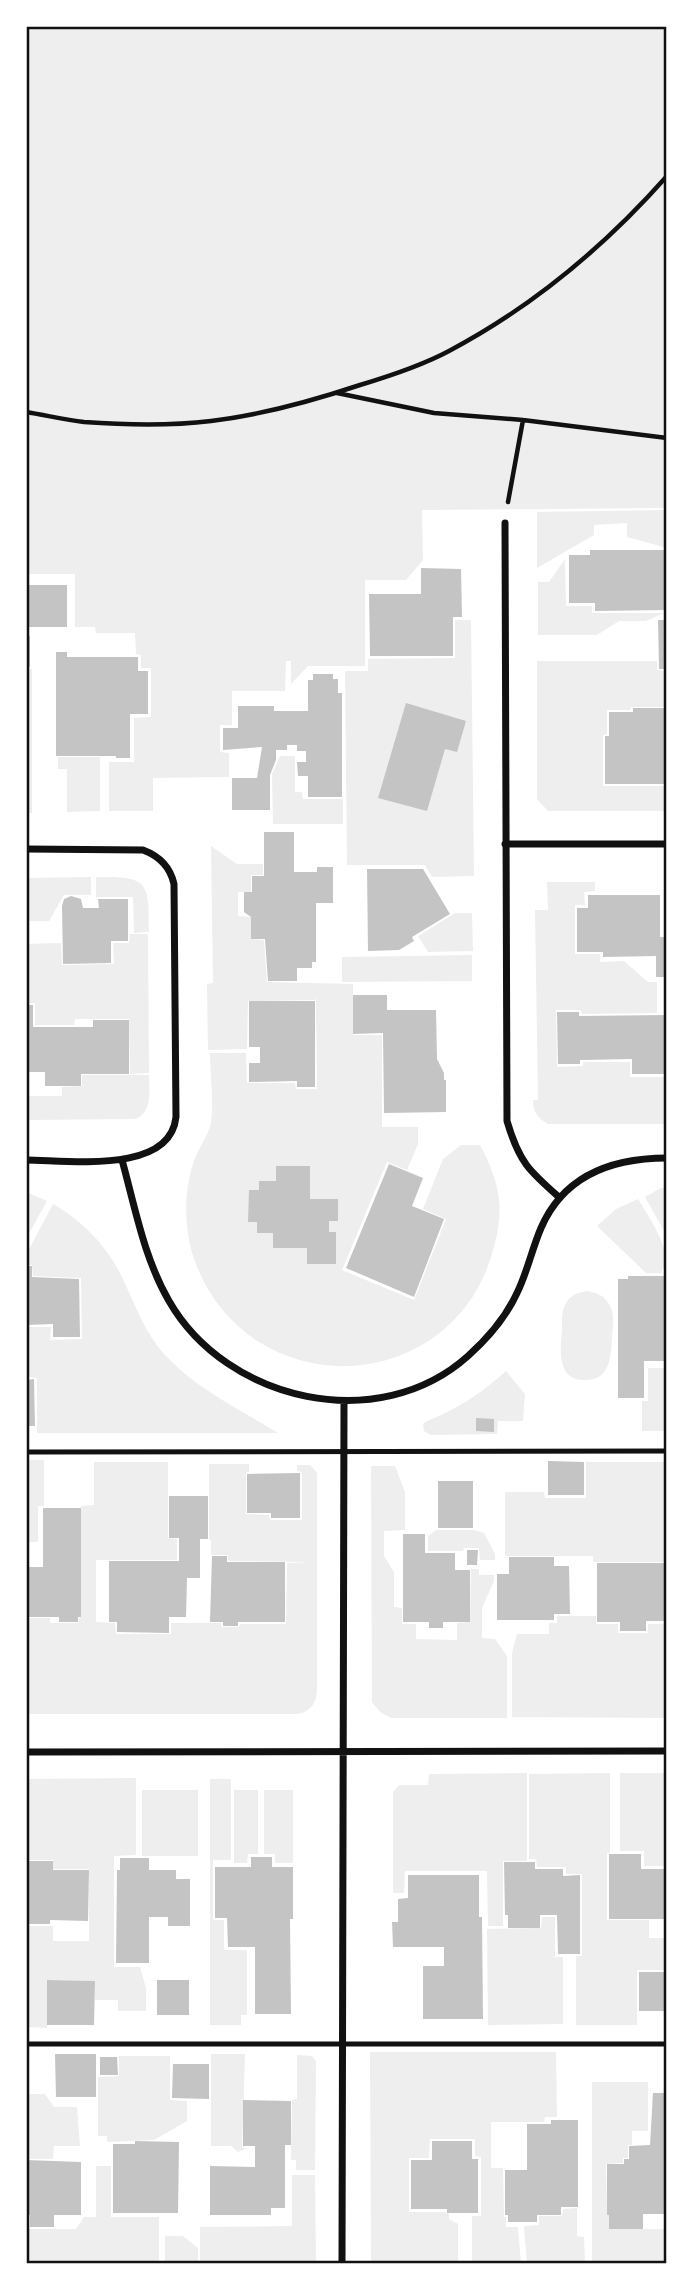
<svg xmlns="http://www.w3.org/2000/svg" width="693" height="2290" font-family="Lato,sans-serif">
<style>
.green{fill:#eee}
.building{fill:#c4c4c4}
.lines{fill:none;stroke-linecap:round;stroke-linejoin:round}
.path{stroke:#111;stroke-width:4.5}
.service{stroke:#111;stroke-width:5}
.minor{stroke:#111;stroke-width:7}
.neatline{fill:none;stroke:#111;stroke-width:2.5}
</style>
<rect width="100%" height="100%" fill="#fff"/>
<!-- green -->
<path class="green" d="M26,26H667V508L422,510L423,560L406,580H365V666H308L291,684V661H286L285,691H232V725H220V752L229,753V777L153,778V811H109V762H134V718L151,717V668H141V655L136,654L135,633H96L95,627H75V574H26Z
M667,510V548L627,537V523L594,525V535L537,568V512Z
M565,559L566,606H592V613H664L646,621H619L597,635H538V582H549Z
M455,620H471L474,876L432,877L425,865H347L345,671H368V659L455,658Z
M537,661H657V670L667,671V707H631L630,710H607V734L603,735V786H667V811H548L537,799Z
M26,669H32V813H26Z
M280,756H295V792H302L303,799H343V824H273L272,774Z
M58,757H100V811L67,812V769H58Z
M211,846L237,864H263V875H251V892H238V916L251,917V939L264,940L267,982L353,984V1035H382V1127H418V1144L407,1170L387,1162L342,1270L414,1300L446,1219L423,1209L443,1159L461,1145H480C489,1162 497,1180 499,1200C501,1218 497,1239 491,1257C461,1356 346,1396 259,1342C224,1320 200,1285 190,1245C184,1218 185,1187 194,1161C198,1148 209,1135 211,1122C214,1104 210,1073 210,1053H246L247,1083H295L296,1089H317L316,998L315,1000L248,1001L247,1049L208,1050L207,984L213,983Z
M91,877V895H64L49,921H26V878Z
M96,877C149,876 149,882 149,932L134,933L133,897H96Z
M547,882H595V891L584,892L585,905H575V954H600V962L624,961L648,982H657V1013L582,1014L581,1010H556L557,1067L583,1066V1062H630V1077H667V1124H548C538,1118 533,1113 533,1100H538L535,910H548Z
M455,913H472L473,951L428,952L418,936Z
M130,934H148L149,1073L130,1074L129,1019H75L74,1025H35V1003H26V944L61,943L62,965L114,964L113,943H129Z
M472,955V981L342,982V957Z
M82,1075H149C149,1091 153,1111 136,1119L26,1120V1096H62V1087L82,1086Z
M661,1188H667V1236L645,1197Z
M26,1192L47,1201L26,1239Z
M638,1199C651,1221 667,1242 667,1268L662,1269V1273H646L597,1226L616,1209Z
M53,1204C81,1220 105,1244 120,1273C134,1301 144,1333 167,1357C197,1389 241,1410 278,1433H37V1378L26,1377V1327H51L50,1340L82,1339L81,1278L33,1276L32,1265H26V1255Z
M587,1291C597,1293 604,1295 609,1304C615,1313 613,1325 612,1336C611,1354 611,1380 586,1380C557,1381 560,1351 562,1331C562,1320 561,1309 568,1300C573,1294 580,1292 587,1291Z
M648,1368H667V1431H642V1401H648Z
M506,1371L525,1394L523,1421H498L497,1434L431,1435L424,1431L423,1425L425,1422C457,1409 481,1394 506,1371Z
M26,1460H44V1506H38V1542H26Z
M94,1462H168V1538L177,1539V1560H96V1622L115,1623L116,1634H171V1623H221L222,1627H239L240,1624H286L287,1563L310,1562L228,1561V1555H211V1540H209V1464H249V1472H246V1514L269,1515L270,1520H302V1472L297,1471V1465H310L317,1473V1691C316,1704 310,1712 297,1714H26V1618H50V1623H78L79,1618L81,1617V1506L94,1505Z
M586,1462H667V1562H593V1556H505V1492H544L545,1498H586Z
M371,1466H395L405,1492V1530L384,1531V1556L394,1572V1607L402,1608V1624H416V1639L457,1640V1623L470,1622L471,1569H479V1575H494V1581L482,1608V1638L495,1639L507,1656V1718H391L380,1712L372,1702Z
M436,1530H474L484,1533L495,1554V1560H480L479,1548H464L463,1551H428V1536Z
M557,1616H596V1624H618V1633H648V1624H667V1718L512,1717V1653L517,1634H549V1623H557Z
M527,1773V1861H503V1926H488L487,1871H405L404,1893H393V1792L399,1785H428L429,1774Z
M610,1773V1852L607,1853V1920H649V1938H667V1970H637V2025H576V1956H582V1874H566V1867H537L536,1859H529V1774Z
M620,1773H667V1866H644V1851H620Z
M136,1778V1855L114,1856V1967H140L146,1988V2011H118V2000H95V1981L48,1980L47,2028L26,2027V1926H53V1941H89V1869H53V1860H26V1779Z
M210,1779H231V1860H213V1920H224V1950H247V2015H241V2025H210Z
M142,1790H198V1856H142Z
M234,1790H258V1854H248L247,1863H234Z
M264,1790H293V1863H275V1854H264Z
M542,1917H555V1957H563V2024L488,2025L487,1929L541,1928Z
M370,2052H556L557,2117H545L544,2122H491V2168H503L504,2217H506V2227H518L521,2264H472V2216H481V2157L475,2156V2139H430L429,2158H409V2212H445L449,2214V2219L458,2224V2264H371Z
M211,2054H245L242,2148H247L238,2152L231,2146H211Z
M297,2055L312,2056L316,2061L315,2170H296V2160H291L292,2100L297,2099Z
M119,2056H170V2100L187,2101V2121L154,2140L107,2142V2136H98V2077L119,2076Z
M592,2082H648V2131H632V2145H628V2158H623V2163L606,2164L607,2215H609L610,2229H667V2264H592Z
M26,2094H45L54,2107H77L80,2146H54L53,2159H26Z
M96,2166H111V2217H159V2264H26V2216H28L29,2229H76L84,2217H96Z
M292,2175H315L316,2264H200V2227L292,2226Z
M577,2208V2236L584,2237L585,2264H527L524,2226L539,2225V2216H562L563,2209Z
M165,2236H183L198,2248V2264H165Z"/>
<!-- building -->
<path class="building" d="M590,550H667V610L595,611V603H569V555H590Z
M421,568L461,569L462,617H453V656H370L369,594H421Z
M26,585H67V627H26Z
M658,620H667V669H659Z
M26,636H30V667H26Z
M56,652H67V657H138V671H148V714H130V758H116V756H56Z
M313,674H333V679H338V693H342V797H308V776H298L297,762H306V751H297V745H287V750H276V760L270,775V810H232V778H257L262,747L223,750V728H238V706H274V711H308V680H313Z
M406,703L466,721L457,752L445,749L427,811L378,798Z
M633,708H667V784H605V736H609V712H633Z
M264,832H294V872H317V867H333V903H316V962H312V968H297V981H268L265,939H251V917L244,912V892H252V876H264Z
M367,869H423L450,914L412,937L414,941L399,950L368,951Z
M588,895H660V937H667V977H656V956L603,957V952H577V908H588Z
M71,896L81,899L83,908H99L98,899H128V941H111V963L63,964L62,906L64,899Z
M353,995H387V1010H436L437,1059L444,1073V1080H446V1112L384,1113L383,1033L353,1034Z
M249,1001H315V1087H297V1081L249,1082V1063H260V1047H249Z
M26,1005H33V1027H93V1020H129V1074H81V1086H45V1072H26Z
M557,1012H579V1016L667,1015V1074H632V1059L580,1060V1064H558Z
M389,1164L423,1178L412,1206L444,1219L414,1297L346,1268Z
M276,1166H310V1199H338V1221H329V1232H336V1264H307V1248H273V1233H257V1222H248L249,1190H259V1181H276Z
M26,1266H32V1277L79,1279L80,1337H53V1324L26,1325Z
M628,1276H667V1361H644V1398H618V1279H628Z
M34,1379L35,1426H26V1380Z
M476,1418L494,1419V1432L476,1431Z
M548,1461L584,1462V1495H548Z
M300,1473V1518H271V1513H247V1474Z
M438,1481H473V1528H438Z
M169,1496H208V1539H200V1578H187L186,1617H169V1633L117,1632V1622H109V1561H179V1538H169Z
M43,1508H81V1617H78V1622H59V1617H26V1567H43Z
M403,1534H425V1553H455V1570H470V1622H443V1628H429V1622H403Z
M467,1550H478L477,1565H467Z
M212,1556H227V1562H285V1622H238V1626H223V1622H210Z
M509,1557H554V1566H569L570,1614H554V1620H497V1574H509Z
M597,1563H665V1621H646V1631H620V1622H597Z
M609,1854H641V1869H667V1919H609Z
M251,1857H272V1867H293V1919H290L291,2014H255V1947H228L227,1918H215V1867H251Z
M120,1858H149V1870H176V1879H190V1926H168V1917H149V1963H116L117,1870H120Z
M26,1861H53V1870H89L88,1921L50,1920V1924H26Z
M504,1862H535V1869H563V1876L580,1875V1954H558L557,1915H540V1928H508V1915H505Z
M408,1875H479V1917H482L483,2019H423V1966H444V1947H393L392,1922H398V1899L408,1898Z
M639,1972H667V2011H639Z
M47,1980L95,1981L94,2025H47Z
M157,1980H189V2015H157Z
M55,2054H96V2097H56Z
M100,2057H117L118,2075H100Z
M173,2064H209V2099L172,2098Z
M653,2093H667V2214H643V2229H609V2215H607V2164H624V2159H629V2146L650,2145Z
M243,2100L291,2101V2145H285V2208H271V2215H210V2166L255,2167V2146H243Z
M551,2120H578V2207H561V2215H537V2222H508V2215H505V2170H527V2124H551Z
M135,2141L179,2142L178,2213H113V2144H135Z
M432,2141H472V2159H478V2213H447V2209H411V2160H432Z
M26,2160L81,2162V2215H54V2227H30V2215H26Z"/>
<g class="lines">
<!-- path -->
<path class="path" d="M337,393L434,413L523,420L667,438
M26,412C45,415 65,420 84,422C125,425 170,426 211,421C262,415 312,401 360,385C390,376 421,366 449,351C532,307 605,246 667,176
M508,502L523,420"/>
<!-- service -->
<path class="service" d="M26,1452L667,1451
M26,2044H667"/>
<!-- minor -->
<path class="minor" d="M505,523L507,1121C519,1162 529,1171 560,1198
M505,844H667
M26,849L143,850C159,856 170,866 174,884L176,1117C170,1175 67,1160 26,1160
M122,1160C135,1207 144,1258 169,1301C227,1402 379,1436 468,1356C487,1339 506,1317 517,1293C527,1273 532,1249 541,1228C564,1175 612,1158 667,1158
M26,1752L667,1751
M342,2264L344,1402"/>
</g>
<!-- border -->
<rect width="693" height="2290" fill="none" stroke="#ffffff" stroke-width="56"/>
<rect x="28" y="28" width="637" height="2234" class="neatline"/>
</svg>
